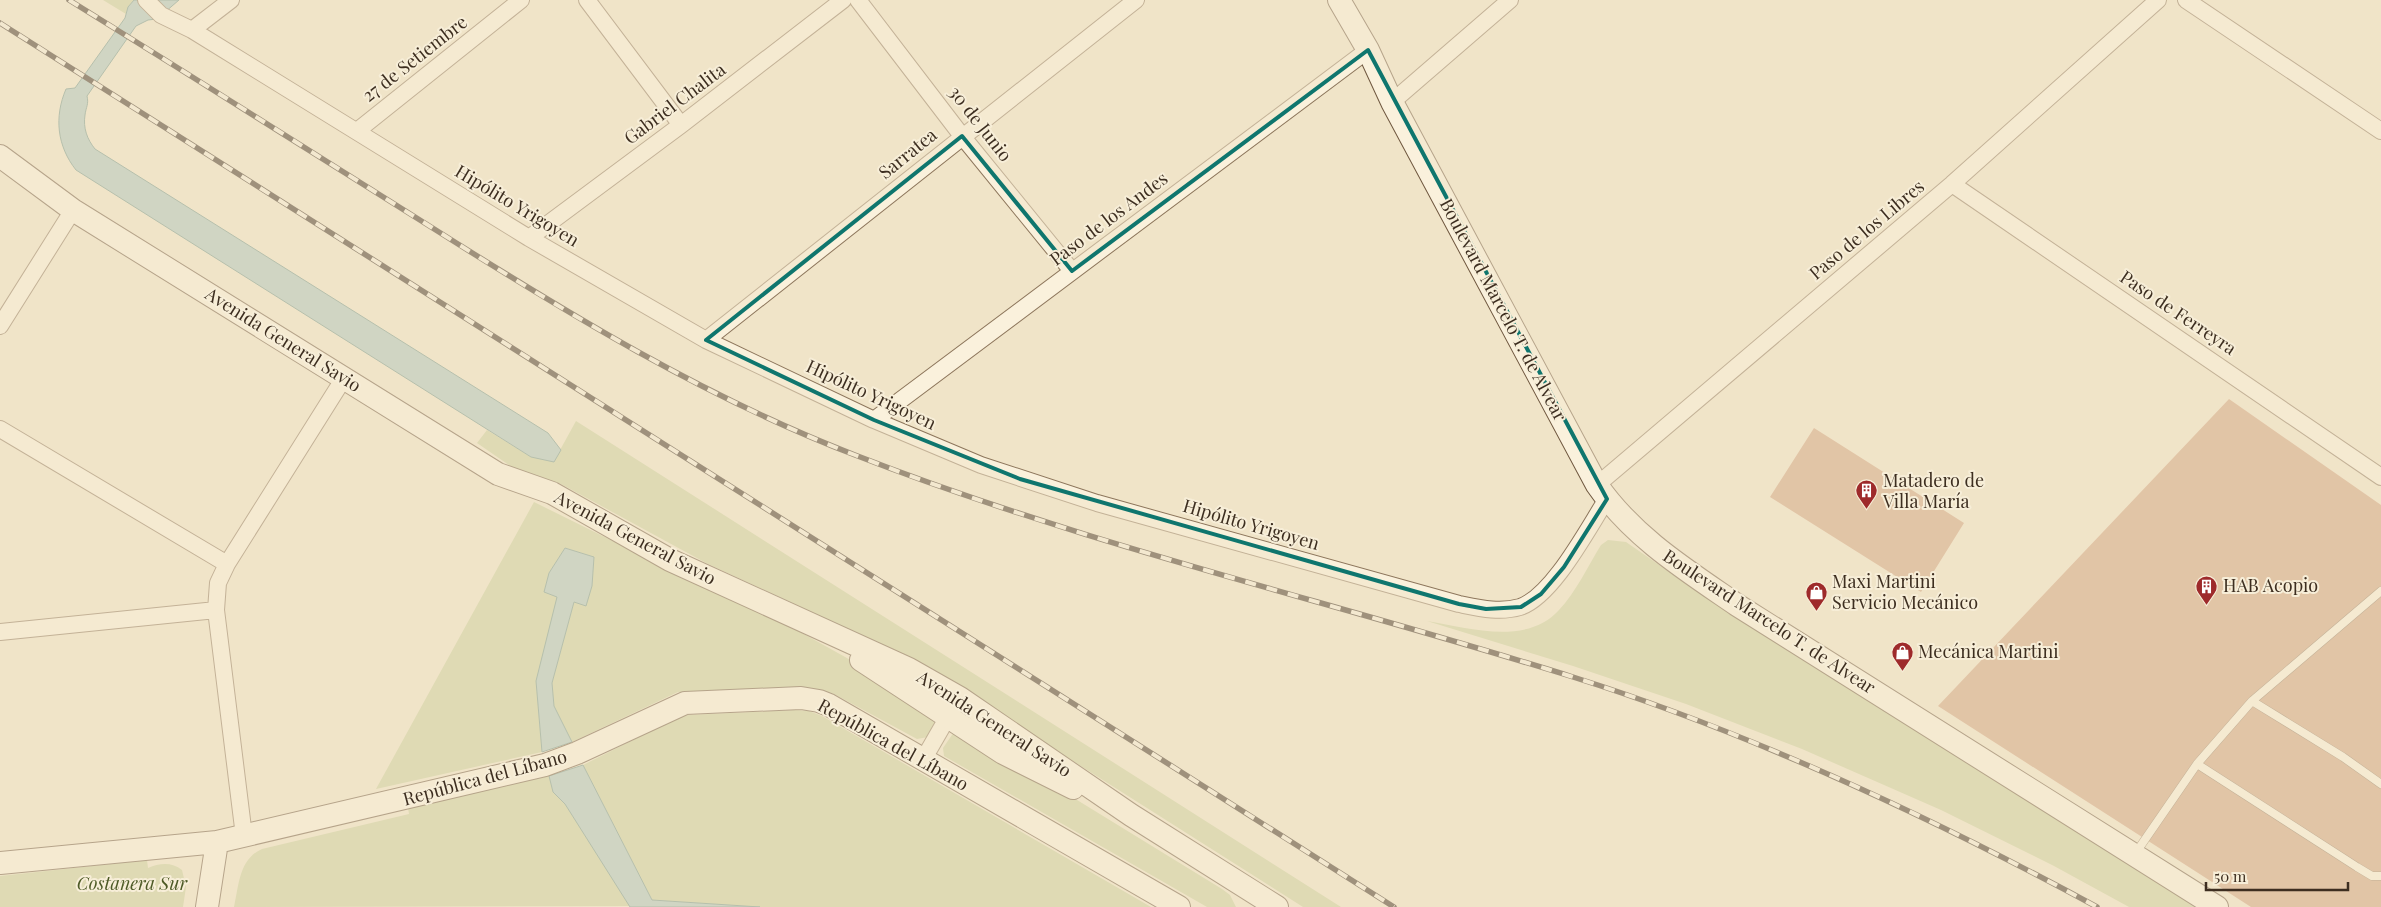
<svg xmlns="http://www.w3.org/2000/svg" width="2381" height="907" font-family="'Playfair Display',serif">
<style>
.green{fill:#c9cf9b}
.water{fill:#a9c4bc;stroke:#6f938a}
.building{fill:#cf9f7d}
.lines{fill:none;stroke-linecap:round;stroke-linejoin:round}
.lane-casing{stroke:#8d765c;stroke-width:9}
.street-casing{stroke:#8d765c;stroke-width:18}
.secondary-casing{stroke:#6f573f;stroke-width:24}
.lane{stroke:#faf1dc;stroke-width:8}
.street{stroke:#faf1dc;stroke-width:16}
.secondary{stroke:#faf1dc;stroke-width:22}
.rail-casing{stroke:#3d2e20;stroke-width:5.5}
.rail{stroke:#f7eed8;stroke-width:4;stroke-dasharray:11;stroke-linecap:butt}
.marked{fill:none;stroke:#0f766e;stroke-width:4;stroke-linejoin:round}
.labels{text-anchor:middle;stroke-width:4;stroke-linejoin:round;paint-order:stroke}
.street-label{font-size:18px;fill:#3d2e20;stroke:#f7eed8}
.poi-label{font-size:18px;fill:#3d2e20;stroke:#f7eed8;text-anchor:start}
.park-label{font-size:18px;font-style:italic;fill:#4d5a26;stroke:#f7eed8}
</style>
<rect width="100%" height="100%" fill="#f0e4c8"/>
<!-- green -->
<path class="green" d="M103,0H134L128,7L126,14Z
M576,421L1341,907H1303L912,659L706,563L561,484L512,467L477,443L487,430L531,457L554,461Z
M534,502L635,552L768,614L863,667L936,720L928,737L917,739L834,694L810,688L678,692L572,742L554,706L552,683L574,602L586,605L592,586L594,557L565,548L549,573L544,592L558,597L536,681L542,752L376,789Z
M1608,540L1626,542L1730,614L2199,907H2129L2054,866L1941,810L1802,749L1686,704L1573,666L1427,621C1468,628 1527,646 1559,610C1576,592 1588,566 1601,545Z
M794,710L809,711L822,716L1151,907H760L652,900L583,765L675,719L688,715Z
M954,732L1051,784L1222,889L1230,895L1236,907H1207L944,756L943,748Z
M549,776L553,792L565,804L631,906L234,907C239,885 239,859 262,849L409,814L408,808Z
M147,860L148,868C160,863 172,862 182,870L186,887L183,907H0V876Z"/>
<!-- water -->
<path class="water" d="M134,0H179L157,19L148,20L136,26L87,96C89,104 86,107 85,115C83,128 87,139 95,149L548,433L561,450L554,462L531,457L76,170C57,146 54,117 66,89L75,88L125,18L128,7Z
M565,548L594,557L592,586L586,606L574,602L552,683L554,706L572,742L542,752L536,681L557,597L544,592L549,573Z
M583,765L652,900L760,907H630L565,804L553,792L549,776Z"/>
<!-- building -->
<path class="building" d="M2229,399L2381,505V907H2251L1938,706Z
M1814,428L1964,523L1921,592L1770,497Z"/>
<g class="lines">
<defs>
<path id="lane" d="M2252,701L2343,757L2381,784
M2197,764L2357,867L2372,876H2381
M2135,854L2197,764L2252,701L2381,591"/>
<path id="street" d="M146,0L161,15L192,30L529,238L706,340L874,420L981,465L1097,503L1459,604C1479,608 1500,613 1520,607C1553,596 1588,528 1607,499
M587,0L681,125
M858,0L962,136L1072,271
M2186,0L2381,131
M192,30L231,0
M1392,102L1510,0
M357,131L521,0
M1952,184L2381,477
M529,238L681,125L843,0
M0,326L73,210
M706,340L1136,0
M874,420L1368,50
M0,429L227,564
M1597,485L1952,184L2158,0
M0,632L216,610
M923,760L953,708
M244,836L216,610L218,583L227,564L344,378"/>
<path id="secondary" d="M1339,0L1368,50L1392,102L1597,485C1633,537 1686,570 1737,605L2217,907
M0,156L73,210L498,474L552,493L670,560L909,669L960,698L1131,815L1277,907
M861,660L1003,753L1073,788
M0,863L217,842L545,765L577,753L685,703L801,698L819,701L829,705L1179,907
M207,907L217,842"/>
</defs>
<!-- lane casing -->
<use href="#lane" class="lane-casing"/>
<!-- street casing -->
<use href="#street" class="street-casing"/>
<!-- secondary casing -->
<use href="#secondary" class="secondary-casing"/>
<!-- lane -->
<use href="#lane" class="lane"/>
<!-- street -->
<use href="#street" class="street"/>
<!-- secondary -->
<use href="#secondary" class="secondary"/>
<defs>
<path id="rail" d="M69,0C190,75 310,151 431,227C567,313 704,397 855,455C1089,546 1334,602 1573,677C1754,734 1931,817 2097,907
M0,23L1394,907"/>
</defs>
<!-- rail casing -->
<use href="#rail" class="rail-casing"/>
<!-- rail -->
<use href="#rail" class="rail"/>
</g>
<!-- marked area -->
<path d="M0 0H2381V907H0ZM1368,50L1607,499L1564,567L1541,594L1521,607L1486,609L1459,604L1020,479L874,420L706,340L962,136L1072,271Z" fill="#f0e4c8" fill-opacity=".55" fill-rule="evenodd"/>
<path class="marked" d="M1368,50L1607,499L1564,567L1541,594L1521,607L1486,609L1459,604L1020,479L874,420L706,340L962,136L1072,271Z"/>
<!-- icons -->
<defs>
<symbol id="building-pin" viewBox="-11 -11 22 30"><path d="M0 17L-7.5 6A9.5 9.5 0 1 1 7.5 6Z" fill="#9e2a2b" stroke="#f7eed8"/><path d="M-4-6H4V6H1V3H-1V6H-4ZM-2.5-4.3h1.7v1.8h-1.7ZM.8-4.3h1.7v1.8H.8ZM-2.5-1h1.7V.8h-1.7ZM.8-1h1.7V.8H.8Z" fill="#fff"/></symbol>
<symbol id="shop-pin" viewBox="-11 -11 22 30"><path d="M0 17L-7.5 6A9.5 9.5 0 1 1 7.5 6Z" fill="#9e2a2b" stroke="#f7eed8"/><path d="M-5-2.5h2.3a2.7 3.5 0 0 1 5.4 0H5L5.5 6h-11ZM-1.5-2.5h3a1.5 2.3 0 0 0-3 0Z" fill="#fff"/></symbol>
</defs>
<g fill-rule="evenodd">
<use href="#building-pin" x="1854" y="478" width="25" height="34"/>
<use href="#building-pin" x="2194" y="574" width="25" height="34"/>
<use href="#shop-pin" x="1804" y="580" width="25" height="34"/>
<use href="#shop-pin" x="1890" y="640" width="25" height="34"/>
</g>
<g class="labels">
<!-- street labels -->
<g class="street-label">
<text transform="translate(415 59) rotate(-38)" y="6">27 de Setiembre</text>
<text transform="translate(675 104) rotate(-37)" y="6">Gabriel Chalita</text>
<text transform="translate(980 124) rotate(52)" y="6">30 de Junio</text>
<text transform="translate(908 154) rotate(-39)" y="6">Sarratea</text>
<text transform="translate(517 206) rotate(31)" y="6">Hipólito Yrigoyen</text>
<text transform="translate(1109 219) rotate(-37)" y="6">Paso de los Andes</text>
<text transform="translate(1867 230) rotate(-40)" y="6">Paso de los Libres</text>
<text transform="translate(1503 310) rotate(62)" y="6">Boulevard Marcelo T. de Alvear</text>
<text transform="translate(2178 313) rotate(34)" y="6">Paso de Ferreyra</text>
<text transform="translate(283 340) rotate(32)" y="6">Avenida General Savio</text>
<text transform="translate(871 395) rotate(25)" y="6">Hipólito Yrigoyen</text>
<text transform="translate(1251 525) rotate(16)" y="6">Hipólito Yrigoyen</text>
<text transform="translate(635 538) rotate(28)" y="6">Avenida General Savio</text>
<text transform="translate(1769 622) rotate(33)" y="6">Boulevard Marcelo T. de Alvear</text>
<text transform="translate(994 724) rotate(33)" y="6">Avenida General Savio</text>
<text transform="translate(893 745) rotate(29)" y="6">República del Líbano</text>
<text transform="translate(485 778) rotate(-15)" y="6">República del Líbano</text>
</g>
<!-- poi labels -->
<g class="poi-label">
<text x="1883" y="487">Matadero de<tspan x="1883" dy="21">Villa María</tspan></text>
<text x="1832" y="588">Maxi Martini<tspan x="1832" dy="21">Servicio Mecánico</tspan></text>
<text x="2223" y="592">HAB Acopio</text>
<text x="1918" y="658">Mecánica Martini</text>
</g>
<!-- park labels -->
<g class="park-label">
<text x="132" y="890">Costanera Sur</text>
</g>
</g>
<!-- scale -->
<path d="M2206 882v8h142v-8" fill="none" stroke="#3d2e20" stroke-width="2.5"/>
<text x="2214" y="882" font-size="15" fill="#3d2e20" stroke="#f7eed8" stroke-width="4" paint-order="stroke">50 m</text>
</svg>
